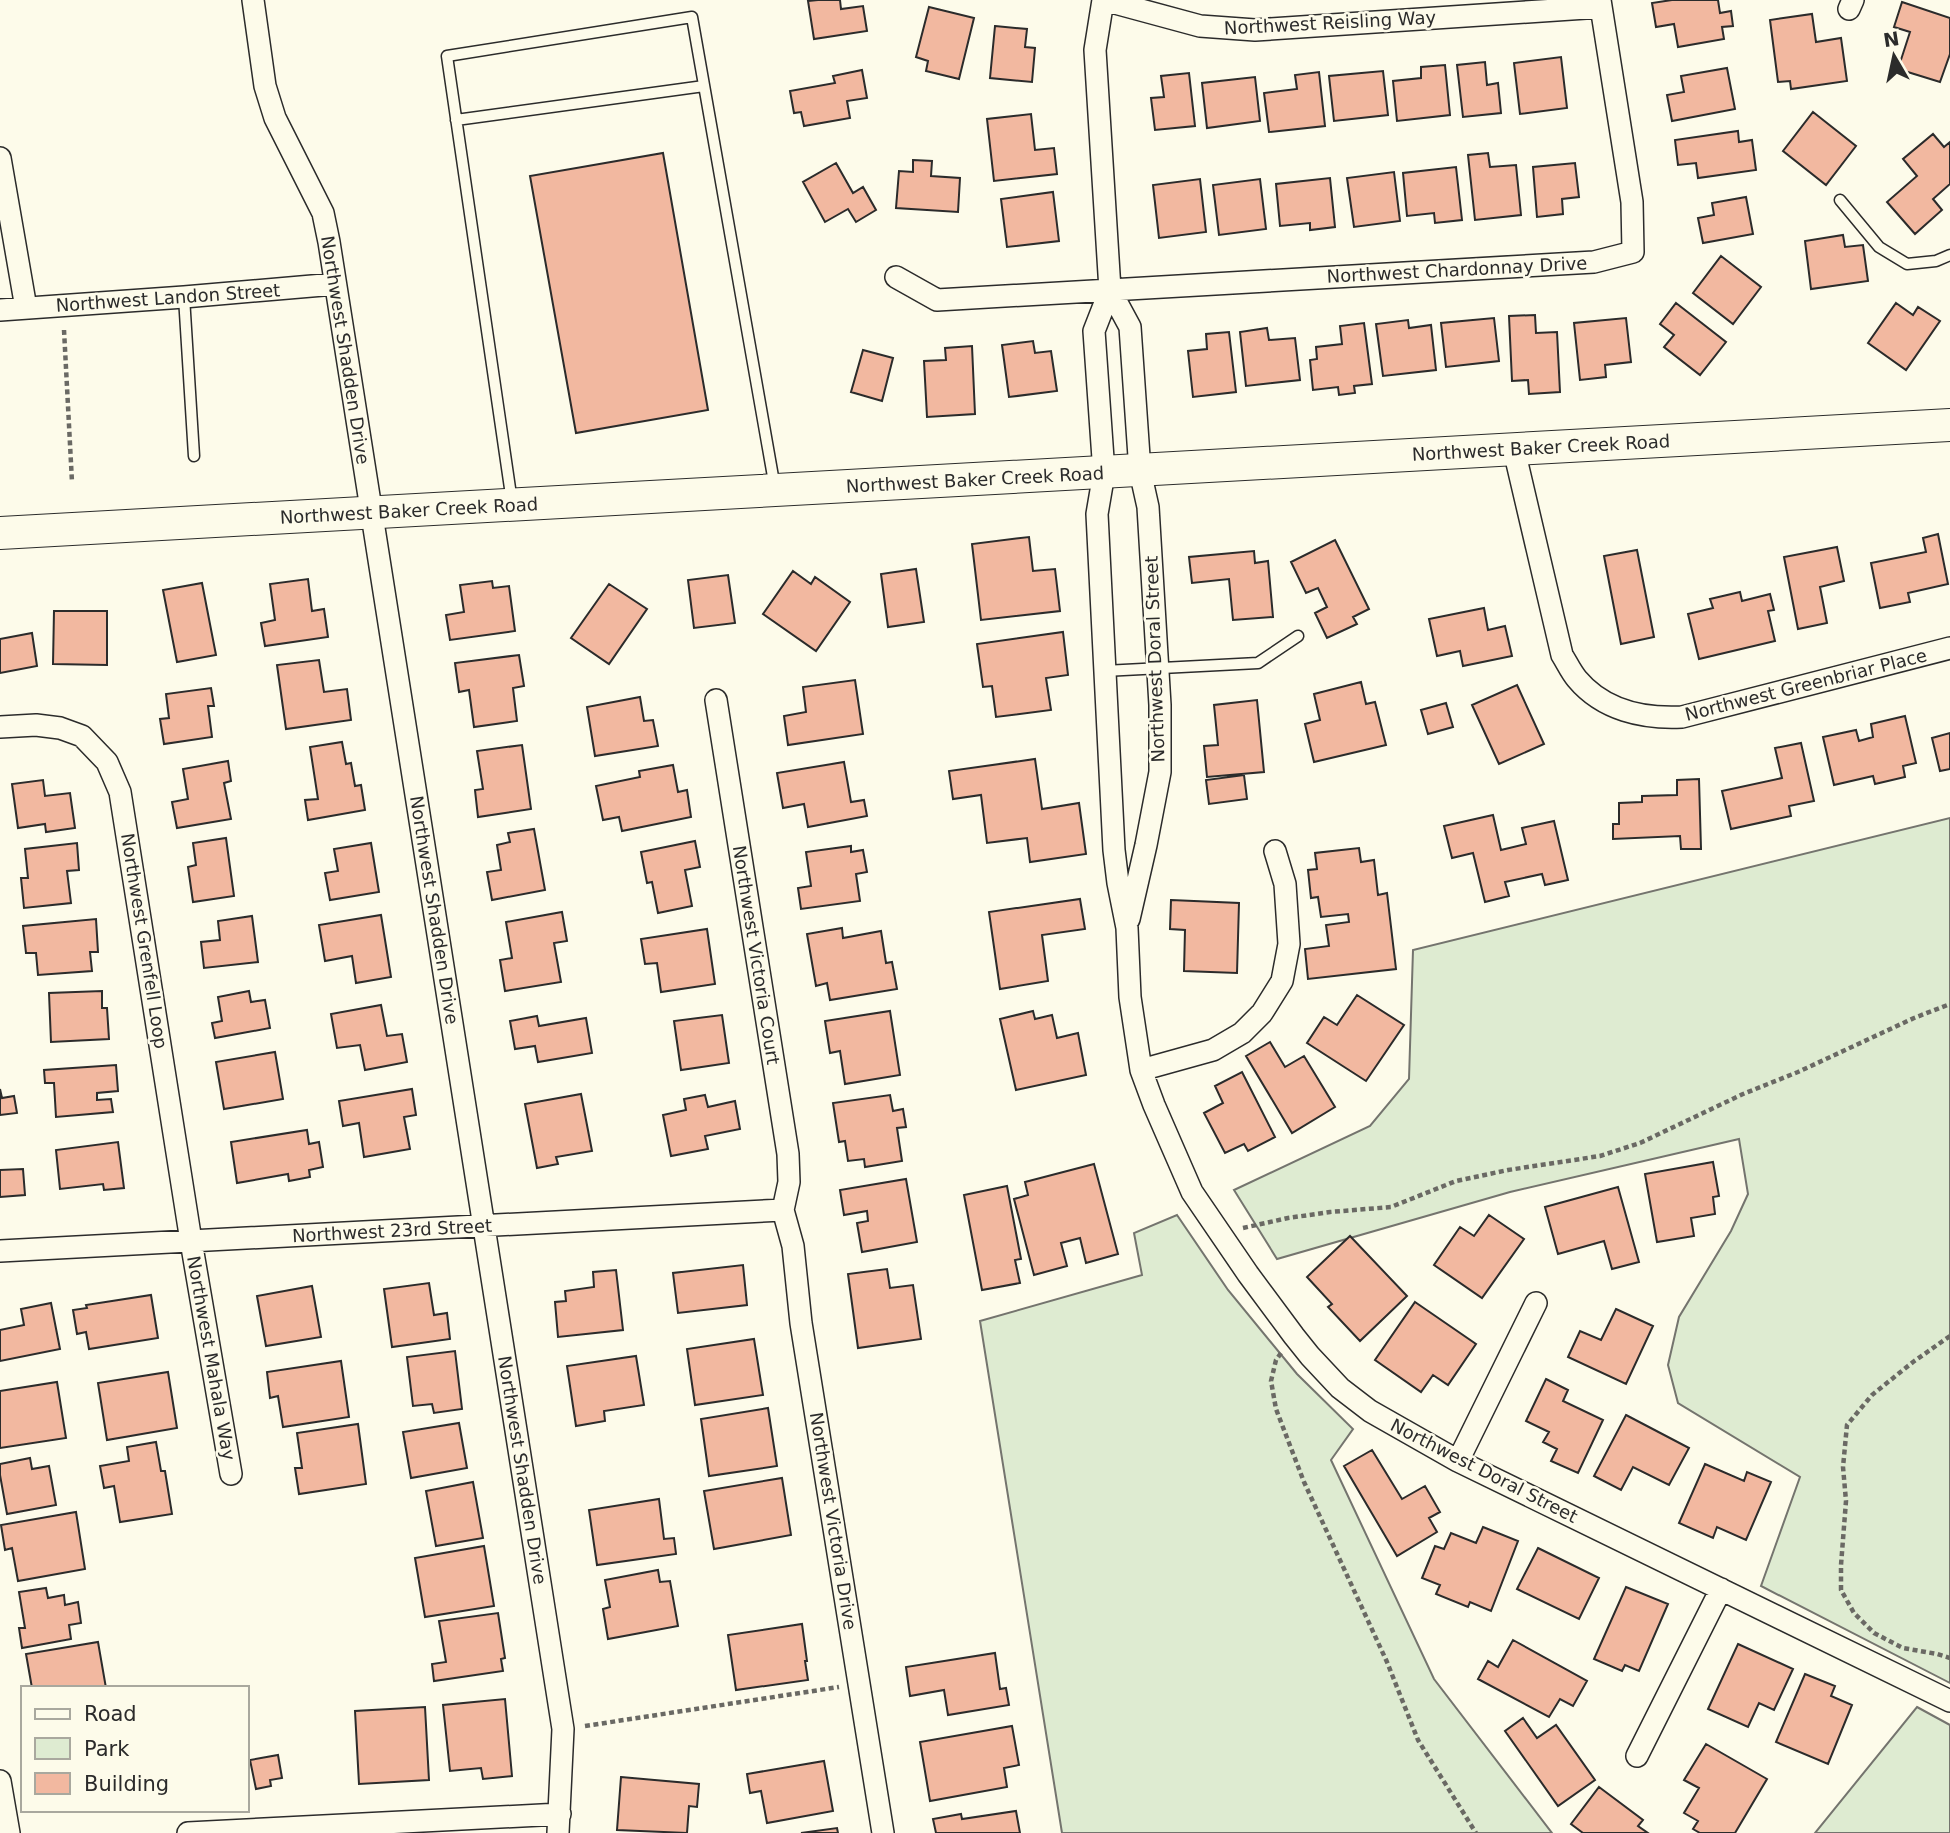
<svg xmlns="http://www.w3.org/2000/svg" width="1950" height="1833" font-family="'DejaVu Sans',sans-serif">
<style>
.green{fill:#deebd1;stroke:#74746e;stroke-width:2}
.building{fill:#f2b8a0;stroke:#2b2b2b;stroke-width:2}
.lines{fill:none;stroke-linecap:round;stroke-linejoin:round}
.service-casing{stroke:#2b2b2b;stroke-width:13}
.minor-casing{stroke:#2b2b2b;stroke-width:24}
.secondary-casing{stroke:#2b2b2b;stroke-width:34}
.path{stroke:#6a6964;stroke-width:4.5;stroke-dasharray:5 3.5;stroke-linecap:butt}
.service{stroke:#fdfbea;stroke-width:10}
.minor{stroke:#fdfbea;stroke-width:21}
.secondary{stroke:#fdfbea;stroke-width:32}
.labels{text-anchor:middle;stroke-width:5;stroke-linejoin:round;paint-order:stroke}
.street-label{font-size:18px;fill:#2b2b2b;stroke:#fdfbea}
</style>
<rect width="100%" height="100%" fill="#fdfbea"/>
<!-- green -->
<path class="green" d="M1950,818V1683L1761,1586L1800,1477L1678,1403L1668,1365L1679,1317L1731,1231L1748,1194L1739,1139L1510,1192L1277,1259L1234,1190L1370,1126L1409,1079L1413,950Z
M1177,1215L1228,1290L1297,1374L1353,1429L1331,1460L1434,1679L1552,1833H1062L980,1321L1142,1275L1134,1233Z
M1917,1707L1950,1725V1833H1815Z"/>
<!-- building -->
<path class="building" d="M818,0H840L841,9L863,6L867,31L814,39L808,1Z
M1672,0H1718L1720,13L1731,11L1733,26L1722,27L1724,39L1678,47L1674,24L1656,27L1652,3Z
M1902,2L1950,18V54L1940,82L1898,69L1910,32L1894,27Z
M929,7L974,18L959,79L926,71L928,61L916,57Z
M1812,14L1816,42L1841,38L1847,81L1791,89L1790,81L1778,82L1770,20Z
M995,26L1027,29L1025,47L1035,48L1032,82L990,78Z
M1561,57L1567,108L1520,114L1514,63Z
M1485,62L1487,85L1498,83L1501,113L1463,117L1457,65Z
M1445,65L1450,115L1397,121L1393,81L1421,78V67Z
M1727,68L1735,109L1672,121L1667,95L1684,92L1681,76Z
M862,70L867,98L847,101L850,118L804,126L801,112L794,113L790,91L835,83L833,76Z
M1383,71L1388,115L1334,121L1329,76Z
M1319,72L1325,126L1269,132L1264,93L1297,89L1295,75Z
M1189,73L1195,126L1155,130L1151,98L1164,97L1161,76Z
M1255,77L1260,121L1207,128L1202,83Z
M1813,112L1856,146L1826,185L1783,151Z
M1031,114L1035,150L1054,148L1057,174L994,181L987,119Z
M1738,131L1739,142L1752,140L1756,170L1698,178L1696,163L1678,165L1675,140Z
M1933,134L1944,147L1950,142V184L1933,199L1942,210L1915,234L1887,202L1917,176L1903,159Z
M663,153L708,410L576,433L530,176Z
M1488,153L1490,167L1516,165L1521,215L1475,220L1468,155Z
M913,160L932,161L931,176L960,178L958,212L896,208L899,171L913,172Z
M836,163L853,193L863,187L876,210L856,222L848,209L825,222L803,182Z
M1575,163L1579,197L1562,199L1563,214L1537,217L1533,167Z
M1456,167L1462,220L1435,223L1434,213L1407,216L1403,173Z
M1394,172L1400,221L1354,227L1347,178Z
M1330,178L1335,227L1310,230V223L1280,226L1276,184Z
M1200,179L1206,232L1159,238L1153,185Z
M1260,179L1266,229L1219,235L1213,185Z
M1053,192L1059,241L1007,247L1001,199Z
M1746,197L1753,234L1703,243L1698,218L1714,215L1712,203Z
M1843,235L1845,247L1863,245L1868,281L1811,289L1805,241Z
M1721,256L1761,287L1733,324L1693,293Z
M1676,303L1726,342L1700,375L1664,347L1674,335L1660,324Z
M1896,303L1913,315L1918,307L1940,321L1906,370L1868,343Z
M1535,315L1536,333L1557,332L1560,392L1529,394L1528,380L1512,381L1509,316Z
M1494,318L1499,361L1446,367L1441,323Z
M1626,318L1631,362L1605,365L1606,377L1580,380L1574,323Z
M1408,320L1409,328L1431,325L1436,370L1383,376L1376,324Z
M1364,323L1372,384L1354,386L1355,393L1339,395L1338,387L1313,390L1310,360L1317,359L1316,347L1342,344L1340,326Z
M1267,328L1269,340L1295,338L1300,380L1246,386L1240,332Z
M1229,332L1236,392L1193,397L1188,351L1207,349L1206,334Z
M1033,341L1035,353L1051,351L1057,391L1009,397L1002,345Z
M972,346L975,414L927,417L924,361L946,360L945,348Z
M863,350L893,358L882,401L851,392Z
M1938,534L1948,584L1908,593L1910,602L1880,608L1871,563L1926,552L1923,538Z
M1029,537L1033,571L1055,569L1060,611L981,620L972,544Z
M1335,540L1369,609L1353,617L1357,624L1327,638L1315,613L1327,607L1318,588L1306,593L1291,562Z
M1837,547L1844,581L1820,587L1827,623L1798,629L1784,557Z
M1637,550L1654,637L1621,644L1604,556Z
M1254,551L1255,563L1268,561L1273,617L1233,620L1229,579L1192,583L1189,557Z
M916,569L924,622L888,627L881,574Z
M793,571L811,584L815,577L850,602L816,651L763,614Z
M728,575L735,623L694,628L688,580Z
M308,579L312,611L324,609L328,637L265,646L261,623L275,620L270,584Z
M492,581L493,588L509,586L515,631L450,640L446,615L464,612L460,585Z
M202,583L216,655L177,662L163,590Z
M609,584L647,609L609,664L571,638Z
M1740,592L1742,601L1770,594L1774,610L1768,611L1775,641L1699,659L1688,614L1713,608L1710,599Z
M1484,608L1488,630L1505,626L1512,656L1463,666L1460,651L1437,656L1429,619Z
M54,611H107V665L53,664Z
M1063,632L1068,675L1046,678L1051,710L996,717L992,686L983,687L977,644Z
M32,633L37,666L0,673V639Z
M519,655L524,686L513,688L517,721L474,727L469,690L459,692L455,663Z
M319,660L324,692L347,689L351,720L286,729L277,665Z
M855,680L863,734L788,745L784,716L806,712L803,687Z
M1361,682L1366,704L1375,702L1386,745L1314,762L1305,724L1320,720L1314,694Z
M1517,685L1544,744L1499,764L1472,705Z
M211,688L214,706H208L212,737L164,744L160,719L169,718L166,694Z
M640,697L644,721L653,720L658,746L595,756L587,707Z
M1257,700L1264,772L1207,777L1204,746L1218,745L1214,705Z
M1446,703L1453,727L1428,734L1421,710Z
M1905,716L1916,763L1903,766L1905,777L1875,784L1873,776L1834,785L1823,737L1856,730L1859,741L1873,737L1871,724Z
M1950,733V769L1940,771L1932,738Z
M342,742L346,764L351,763L355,786L361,785L365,810L308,820L305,800L318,799L310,747Z
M1801,743L1814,801L1789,806L1791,816L1731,829L1722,791L1782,778L1775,748Z
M522,745L531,809L478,817L475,790L483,789L477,751Z
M1035,759L1042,809L1079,803L1086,854L1030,862L1027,838L987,843L981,795L953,799L949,771Z
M228,761L231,781L224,783L231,819L177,828L172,802L188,799L183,769Z
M844,762L851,802L864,800L867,816L808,827L804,804L783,808L777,773Z
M673,765L678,792L687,790L691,817L622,831L619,817L603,820L596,786L640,777L639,771Z
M1244,775L1247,799L1209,804L1206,780Z
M1699,779L1701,849H1681L1680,836L1613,839V824H1619V803L1642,802V796L1677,795V780Z
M43,780L45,796L70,793L75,828L46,832L45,824L18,828L12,784Z
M1493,815L1501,850L1526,844L1522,828L1554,821L1568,880L1545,885L1542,874L1505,882L1509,896L1485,902L1473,853L1452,858L1444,826Z
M534,829L545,890L492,900L487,872L501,870L497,845L510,842L508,833Z
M226,838L234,896L193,902L188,867L196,865L193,843Z
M695,841L700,867L685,870L692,906L658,913L652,882L647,883L641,852Z
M77,843L79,870L67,871L71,903L24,908L21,878H28L25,849Z
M371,843L379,892L330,900L325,873L338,871L334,849Z
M851,846V852L863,850L867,872L856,874L860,901L801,909L798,888L811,886L806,852Z
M1359,848L1361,862L1374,860L1378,895L1387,893L1396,969L1308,979L1305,949L1329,946L1326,925L1349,922L1348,914L1321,917L1318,897L1311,898L1308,870L1317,869L1315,853Z
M1080,899L1085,929L1042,935L1048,981L1000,989L989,912Z
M1171,900L1239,903L1237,973L1184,971L1185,930L1170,929Z
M562,912L567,941L554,943L561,982L505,991L500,960L512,958L506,922Z
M381,915L391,977L356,983L352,956L325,961L319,925Z
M252,916L258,962L204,968L201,942L220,940L218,921Z
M96,919L98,952H90L92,971L38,975L36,953H26L23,926Z
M842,928L843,938L881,931L886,963L892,962L897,989L830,1000L827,983L816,986L807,934Z
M707,929L715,984L661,992L657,963L645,964L641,939Z
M102,991V1008H107L109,1039L51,1042L49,993Z
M249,991L251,1002L265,1000L270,1028L215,1038L212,1023L222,1021L218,997Z
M1357,995L1404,1025L1366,1081L1307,1043L1324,1017L1337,1025Z
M381,1005L387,1036L402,1034L407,1062L365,1070L360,1045L337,1048L331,1014Z
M890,1011L900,1075L845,1084L840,1051L830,1053L825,1021Z
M1033,1011L1035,1019L1052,1015L1057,1038L1078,1033L1086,1075L1016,1090L1000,1019Z
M722,1015L729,1063L681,1070L674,1021Z
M537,1016L539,1026L586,1018L592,1053L538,1062L535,1046L515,1049L510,1021Z
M1270,1042L1285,1067L1304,1056L1335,1107L1292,1133L1246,1056Z
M275,1052L283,1099L224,1109L216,1062Z
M116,1065L118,1091L97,1093V1100L111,1099L113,1112L56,1117L54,1083H45L44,1070Z
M1242,1072L1275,1137L1248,1151L1244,1144L1225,1153L1204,1113L1223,1103L1215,1086Z
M0,1089L2,1098L14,1096L17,1113L0,1115Z
M412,1089L416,1115L404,1117L410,1149L364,1157L359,1123L343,1126L339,1101Z
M581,1094L592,1151L556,1157L558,1164L537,1168L525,1104Z
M705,1095L708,1107L735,1101L740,1129L705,1136L708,1149L671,1156L663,1115L686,1110L684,1099Z
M890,1095L893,1111L903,1109L906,1127L897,1128L902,1161L865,1167L864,1159L848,1161L845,1141L839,1142L833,1103Z
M307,1130L309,1144L319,1142L323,1167L309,1170L310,1177L289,1181L288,1174L237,1183L231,1142Z
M118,1142L124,1188L104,1190L103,1184L60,1189L56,1150Z
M1713,1162L1719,1196L1713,1197L1715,1214L1691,1218L1694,1236L1657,1242L1645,1174Z
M1094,1164L1118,1254L1086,1263L1080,1238L1061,1243L1067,1266L1034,1275L1014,1199L1028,1195L1025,1182Z
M23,1169L25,1195L0,1197V1170Z
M906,1179L917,1242L862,1252L857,1223L868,1221L867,1211L844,1215L840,1190Z
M1007,1186L1021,1259L1015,1260L1020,1283L982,1290L964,1195Z
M1618,1187L1639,1262L1612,1269L1604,1241L1558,1254L1545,1207Z
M1489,1215L1524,1239L1482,1298L1434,1265L1460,1227L1474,1236Z
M1350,1236L1407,1296L1360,1341L1328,1307L1332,1304L1307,1277Z
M743,1265L747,1305L678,1313L673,1273Z
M887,1269L890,1288L913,1285L921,1339L858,1348L848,1274Z
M616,1270L623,1330L558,1337L555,1302L566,1301L565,1291L594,1287L593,1272Z
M429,1283L434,1315L447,1313L450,1339L392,1347L384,1289Z
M312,1286L321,1337L266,1346L257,1296Z
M151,1295L158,1338L89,1349L86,1332L77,1334L73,1310L87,1308L86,1305Z
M1415,1302L1476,1344L1448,1385L1433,1375L1421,1392L1375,1360Z
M51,1303L60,1349L0,1361V1330L24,1325L21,1309Z
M1616,1309L1653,1326L1626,1384L1568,1357L1580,1331L1601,1340Z
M754,1339L763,1395L695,1405L687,1349Z
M455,1351L462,1409L434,1413L432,1404L413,1406L407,1357Z
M636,1356L644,1405L604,1411L605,1421L576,1426L567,1366Z
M341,1361L349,1417L283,1427L278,1396L270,1398L267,1372Z
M168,1372L177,1428L107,1440L98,1383Z
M1546,1379L1568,1390L1563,1401L1603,1420L1578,1473L1551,1461L1557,1449L1543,1442L1549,1432L1526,1421Z
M57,1382L66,1438L0,1448V1391Z
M768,1408L777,1466L709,1476L701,1419Z
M1626,1415L1689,1448L1669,1485L1633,1467L1621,1490L1594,1476Z
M459,1423L467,1468L411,1478L403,1432Z
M358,1424L366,1484L299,1494L295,1468H302L297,1433Z
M156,1442L161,1471H165L172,1514L120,1522L114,1486L104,1488L100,1466L129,1461L127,1447Z
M1372,1450L1402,1499L1425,1486L1440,1512L1429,1518L1437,1532L1397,1556L1344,1466Z
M30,1458L32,1469L49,1466L56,1505L7,1514L0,1475V1464Z
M1705,1464L1744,1481L1747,1472L1771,1482L1746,1540L1717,1527L1713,1538L1679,1523Z
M782,1478L791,1535L714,1549L704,1491Z
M473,1482L483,1538L436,1546L426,1491Z
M659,1499L664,1539L674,1538L676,1554L597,1565L589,1510Z
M76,1512L85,1569L18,1581L12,1548L5,1550L1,1525Z
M1483,1527L1518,1541L1491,1611L1470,1602L1468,1607L1436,1594L1440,1585L1422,1578L1435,1546L1444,1549L1451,1533L1476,1543Z
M484,1546L494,1606L425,1617L415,1558Z
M1538,1548L1599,1578L1579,1619L1517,1589Z
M658,1570L660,1582L670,1581L678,1626L608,1639L603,1609L610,1607L605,1580Z
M1626,1587L1668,1604L1639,1671L1625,1665L1622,1671L1594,1659Z
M46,1588L48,1598L64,1595L65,1605L78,1602L81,1623L69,1625L71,1639L22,1648L19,1628H25L19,1592Z
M498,1613L505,1658L501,1659L503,1671L434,1681L432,1664L446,1662L439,1621Z
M802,1624L807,1661H805L808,1680L736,1690L728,1635Z
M1513,1640L1587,1681L1573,1706L1560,1699L1549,1717L1478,1679L1488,1661L1498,1667Z
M98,1642L106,1688H32L26,1654Z
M1738,1644L1793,1669L1774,1710L1759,1703L1748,1727L1708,1709Z
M995,1653L1000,1689L1006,1688L1009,1705L948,1715L944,1690L910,1696L906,1667Z
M1805,1674L1835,1686L1831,1696L1852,1705L1828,1764L1776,1742Z
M505,1699L512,1776L483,1779L481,1768L450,1771L443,1705Z
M425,1707L429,1780L359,1784L355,1711Z
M1523,1718L1537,1738L1556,1725L1595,1780L1558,1806L1505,1731Z
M1012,1726L1019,1765L1004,1768L1007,1787L930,1801L920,1742Z
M1706,1744L1767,1779L1735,1833H1700L1693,1829L1698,1821L1684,1813L1699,1788L1684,1780Z
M278,1755L282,1778L270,1780L271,1786L256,1789L250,1760Z
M824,1761L833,1811L767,1823L761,1791L750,1793L747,1774Z
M621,1777L699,1784L697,1807L689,1806L687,1833L617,1830Z
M1599,1787L1643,1820L1638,1826L1648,1833H1583L1571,1824Z
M1016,1811L1020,1833H936L933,1819L961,1814L962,1819Z
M837,1828L838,1833H801Z"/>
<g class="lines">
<defs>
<path id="service" d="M456,120L704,86
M1840,200L1879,247L1907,264L1936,261L1950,255
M184,297L194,456
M512,502L447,56L692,17L775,488
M1104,671L1258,663L1298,636"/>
<path id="minor" d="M253,0L265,86L275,118L323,213L329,242L563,1729L558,1833
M1103,0L1095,50L1110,290L1094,331L1104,473L1097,514L1114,850L1118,883L1127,928L1130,997L1141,1070L1154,1105L1192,1192L1248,1274L1294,1336L1310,1356L1340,1388L1370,1411L1458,1461L1950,1701
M1104,0L1200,26L1255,30L1601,7
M1849,9L1853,0
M0,158L26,308
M896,277L937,300L1594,262L1633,252L1632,202L1600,0
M1110,290L1130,327L1140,471L1148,507L1160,705V772L1146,845L1129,919
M0,310L184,297L335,284
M1514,450L1562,655C1567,663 1571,672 1577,679C1603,710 1643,719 1682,717L1950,648
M716,700L788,1154L789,1182L783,1210L793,1246L801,1323L883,1833
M0,727L36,725L60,728L82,736L107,762L120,792L191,1241L231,1474
M1141,1070L1213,1050L1242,1033L1262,1013L1282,981L1289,944L1285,884L1275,851
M0,1251L783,1210
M1458,1461L1536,1303
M1637,1756L1721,1589
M0,1781L9,1833
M188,1833L560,1814"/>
<path id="secondary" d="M0,533L1950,425"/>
</defs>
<!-- service casing -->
<use href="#service" class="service-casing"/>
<!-- minor casing -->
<use href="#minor" class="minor-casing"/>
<!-- secondary casing -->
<use href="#secondary" class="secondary-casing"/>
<!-- path -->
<path class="path" d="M64,330L72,482
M1243,1228L1288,1218L1330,1212L1391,1207L1456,1181L1508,1170L1600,1156L1640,1143L1743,1094L1798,1072L1914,1018L1950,1004
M1950,1336L1913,1362L1872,1395L1847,1425L1843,1467L1846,1501L1841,1565V1590L1854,1613L1874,1633L1903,1648L1937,1654L1950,1658
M1281,1353L1276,1360L1271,1381L1276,1409L1304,1482L1387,1662L1418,1740L1476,1833
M585,1726L839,1687"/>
<!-- service -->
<use href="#service" class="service"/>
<!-- minor -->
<use href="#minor" class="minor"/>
<!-- secondary -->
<use href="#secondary" class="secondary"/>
</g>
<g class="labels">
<!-- street labels -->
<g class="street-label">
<text transform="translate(1330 23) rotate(-3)" y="6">Northwest Reisling Way</text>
<text transform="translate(1457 270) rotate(-3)" y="6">Northwest Chardonnay Drive</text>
<text transform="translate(168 298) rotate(-4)" y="6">Northwest Landon Street</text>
<text transform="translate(345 350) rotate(81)" y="6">Northwest Shadden Drive</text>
<text transform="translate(1541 448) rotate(-3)" y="6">Northwest Baker Creek Road</text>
<text transform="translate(975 480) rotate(-3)" y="6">Northwest Baker Creek Road</text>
<text transform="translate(409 511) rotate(-3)" y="6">Northwest Baker Creek Road</text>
<text transform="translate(1155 659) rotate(-92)" y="6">Northwest Doral Street</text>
<text transform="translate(1806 685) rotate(-14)" y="6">Northwest Greenbriar Place</text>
<text transform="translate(434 910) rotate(81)" y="6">Northwest Shadden Drive</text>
<text transform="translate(144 941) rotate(81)" y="6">Northwest Grenfell Loop</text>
<text transform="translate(756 955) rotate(81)" y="6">Northwest Victoria Court</text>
<text transform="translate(392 1231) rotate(-3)" y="6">Northwest 23rd Street</text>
<text transform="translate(211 1358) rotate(80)" y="6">Northwest Mahala Way</text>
<text transform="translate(522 1470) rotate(81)" y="6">Northwest Shadden Drive</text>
<text transform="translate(1484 1471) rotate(27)" y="6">Northwest Doral Street</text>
<text transform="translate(833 1521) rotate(81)" y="6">Northwest Victoria Drive</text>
</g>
</g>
<!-- legend -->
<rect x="21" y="1686" width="228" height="126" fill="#fdfbea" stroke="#a9a89e" stroke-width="2"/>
<rect x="35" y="1709" width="35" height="10" fill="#fdfbea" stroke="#a9a89e" stroke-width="2"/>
<text x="84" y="1721" font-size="21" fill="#2b2b2b">Road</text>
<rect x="35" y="1738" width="35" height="21" fill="#deebd1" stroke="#a9a89e" stroke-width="2"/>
<text x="84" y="1756" font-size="21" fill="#2b2b2b">Park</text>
<rect x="35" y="1773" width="35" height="21" fill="#f2b8a0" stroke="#a9a89e" stroke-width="2"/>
<text x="84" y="1791" font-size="21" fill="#2b2b2b">Building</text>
<!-- north arrow -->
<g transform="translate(1894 56) rotate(351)" stroke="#fdfbea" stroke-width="5" paint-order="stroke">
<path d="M0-5L12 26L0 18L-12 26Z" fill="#2b2b2b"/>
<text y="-10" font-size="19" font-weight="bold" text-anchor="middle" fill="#2b2b2b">N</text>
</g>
</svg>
